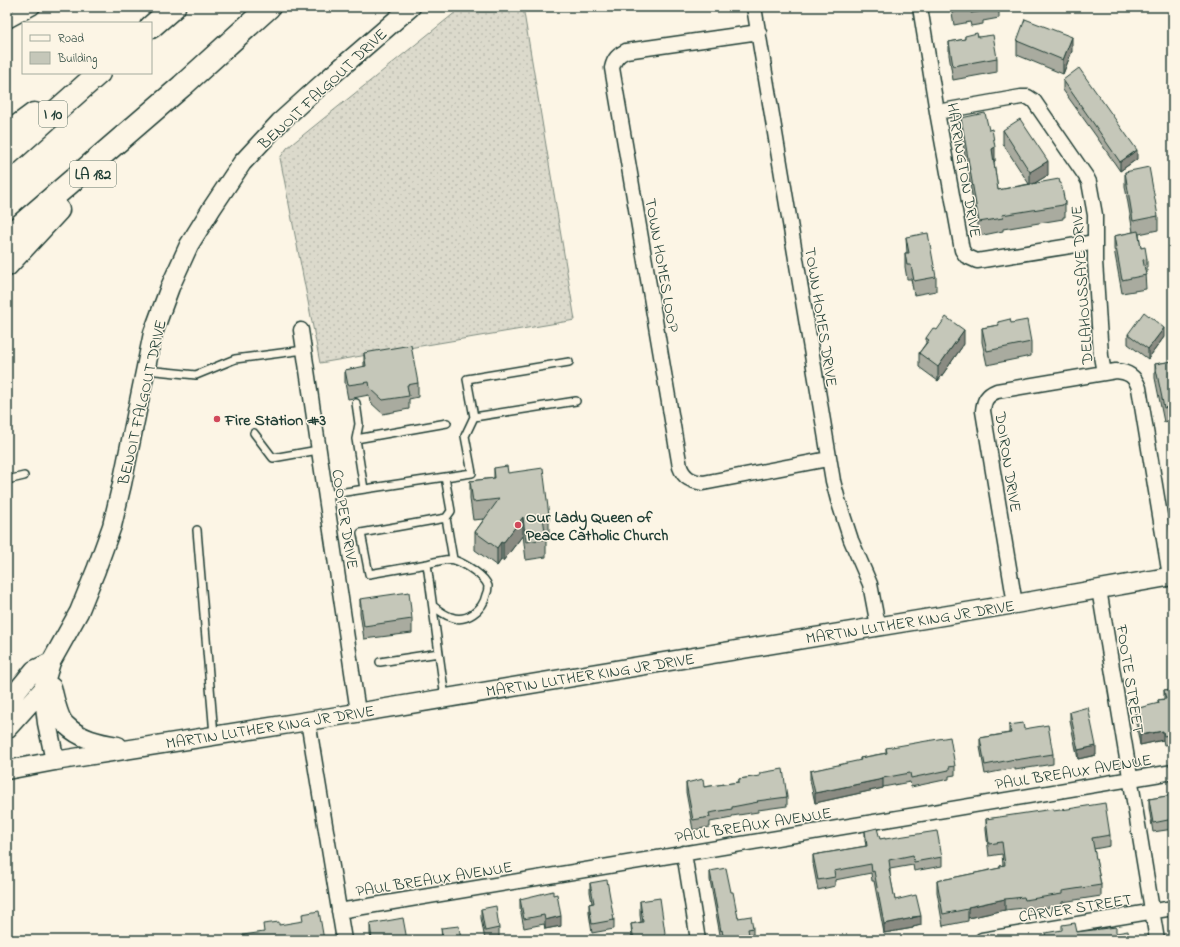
<svg xmlns="http://www.w3.org/2000/svg" width="1180" height="947" font-family="'Indie Flower',sans-serif">
<style>
.grass{fill:url(#grass-dots);stroke:#7e8c80}
.lines{fill:none;stroke-linecap:round;stroke-linejoin:round}
.service-casing{stroke:#1f3d34;stroke-width:10}
.minor-casing{stroke:#1f3d34;stroke-width:17}
.tertiary-casing{stroke:#1f3d34;stroke-width:21}
.motorway-casing{stroke:#1f3d34;stroke-width:25}
.service{stroke:#fcf5e5;stroke-width:7}
.minor{stroke:#fcf5e5;stroke-width:14}
.tertiary{stroke:#fcf5e5;stroke-width:18}
.motorway{stroke:#fcf5e5;stroke-width:22}
.wall{fill:#a9ab9f;stroke:#1f3d34}
.shaded-wall{fill:#8a8b82;stroke:#1f3d34}
.building{fill:#c5c7b9;stroke:#1f3d34}
.poi-dot{fill:#d1495b;stroke:#fcf5e5;stroke-width:1.5}
.labels{text-anchor:middle;stroke-width:3;stroke-linejoin:round;paint-order:stroke}
.shield{fill:#fcf5e5;stroke:#617469;stroke-width:1}
.shield-label{font-size:15px;font-weight:bold;fill:#1f3d34}
.street-label{font-size:16px;fill:#1f3d34;stroke:#fcf5e5}
.poi-label{font-size:16px;font-weight:bold;fill:#1f3d34;stroke:#fcf5e5;text-anchor:start}
</style>
<defs>
<pattern id="grass-dots" width="8" height="8" patternUnits="userSpaceOnUse"><rect width="8" height="8" fill="#dcdacc"/><path d="M2 2h.1M6 6h.1" fill="none" stroke="#bcbcb0" stroke-width="1.8" stroke-linecap="round"/></pattern>
</defs>
<rect width="100%" height="100%" fill="#fcf5e5"/>
<filter id="ink" filterUnits="userSpaceOnUse"><feTurbulence type="fractalNoise" baseFrequency=".025" numOctaves="2"/><feDisplacementMap in="SourceGraphic" scale="8" xChannelSelector="R" yChannelSelector="G"/><feConvolveMatrix kernelMatrix="1 2 1 2 8 2 1 2 1" color-interpolation-filters="sRGB"/></filter>
<g filter="url(#ink)">
<!-- grass -->
<path class="grass" d="M462,7H523L575,320L320,363L280,158L287,148Z"/>
<g class="lines">
<defs>
<path id="service" d="M146,370L196,375L235,359L304,350
M474,417L467,379L569,362
M254,433L273,458L318,450
M356,439L359,424L356,403
M445,477L472,473L465,436L474,417L576,401
M7,480L24,476
M364,489L356,439L447,423
M325,495L445,477L451,511L446,518
M197,530L214,735
M427,564L369,574L361,533L446,518L453,559
M433,606C438,610 444,615 451,617C466,623 483,610 486,595C487,593 488,589 488,586C485,576 464,563 454,560C448,558 434,562 427,564L445,698
M380,662L439,653"/>
<path id="minor" d="M754,7L833,481L838,500L851,540L870,584L878,626
M920,7L937,112L962,250L966,256L977,261L1095,242
M7,21L33,7
M759,32L626,51C618,55 614,59 612,68L680,467C684,478 691,481 703,483L828,459
M937,112L1021,97H1028L1034,101L1087,178L1089,182L1095,215V261L1101,356L1104,373
M301,330L358,712
M1099,589L1157,940
M1015,604L983,411C984,400 987,395 997,391L1116,371C1128,372 1135,376 1139,388L1170,576
M308,721L344,940
M684,853L698,940
M339,911L1173,772
M982,940L1173,908"/>
<path id="tertiary" d="M52,687C54,696 59,719 66,725C80,739 99,743 118,746
M7,703L34,670L51,662
M7,729L43,689
M55,761L47,723L43,689L51,662L79,612L96,570L112,526L122,484L153,333L170,287L189,245L212,208L242,163L280,122L323,83L411,7
M7,770L55,761L308,721L1015,604L1173,576"/>
<path id="motorway" d="M151,27L174,7
M7,134L34,114
M7,155L99,73
M7,237L182,86L269,7
M7,265L58,210"/>
</defs>
<!-- service casing -->
<use href="#service" class="service-casing"/>
<!-- minor casing -->
<use href="#minor" class="minor-casing"/>
<!-- tertiary casing -->
<use href="#tertiary" class="tertiary-casing"/>
<!-- motorway casing -->
<use href="#motorway" class="motorway-casing"/>
<!-- service -->
<use href="#service" class="service"/>
<!-- minor -->
<use href="#minor" class="minor"/>
<!-- tertiary -->
<use href="#tertiary" class="tertiary"/>
<!-- motorway -->
<use href="#motorway" class="motorway"/>
</g>
<!-- wall -->
<path class="wall" d="M951,7H999V18L983,21V24L971,26L970,22L954,25Z
M965,36L997,58V72L953,80L949,55V42L965,39Z
M1017,41L1072,51L1063,74L1017,55Z
M1063,80L1137,159L1120,171L1096,136L1063,90Z
M961,118L989,130L995,161L994,162L998,190L1029,184L1003,144V130L1048,175L1033,184L1060,183L1065,203V217H1063V219L1003,229V231L979,236L961,132Z
M1125,172L1158,216V230L1139,234L1141,248L1147,259V273H1145L1146,289L1122,293L1114,249V236L1133,232L1125,186Z
M906,237L936,277V291L914,295L911,279H907L905,267V253H907Z
M998,322L1031,342V356L987,365L982,342V328L998,325Z
M937,330L964,344L938,381L919,367V353L926,343V338Z
M1128,334L1164,337L1148,359L1128,344Z
M364,353L418,383V397L409,399V409L383,414L370,402L369,395L348,399L345,383V370L364,367Z
M1173,361V420L1164,422L1155,378V364Z
M494,468L508,473L549,516V534L546,535V557L526,560L523,535L503,561L501,560L497,566L475,550V532L484,519L473,520L470,499V481L494,478Z
M360,599L412,619V633L364,639L360,613Z
M1173,689V744L1164,745L1163,740L1140,745L1135,718V709L1158,704V700L1164,699V690Z
M1070,712L1096,755L1078,759L1070,721Z
M1009,725L1024,729L1053,754V764L1015,770V768L985,774L980,747V738L1009,733Z
M886,748L955,766V775L949,776V779L911,787L910,782L883,787V788L815,803L810,780V771L860,761V758L886,753Z
M760,773L787,797V806L758,810V812L732,816V818L710,822V827L693,830L686,792V783L704,787L739,782V779L760,776Z
M1173,795V829L1153,832L1149,808V799Z
M1053,811L1110,835V846L1094,849L1101,885V896L1062,902V905L1025,911L1024,908L1005,910L968,918V921L943,926L937,892V881L1000,868V866L1003,865L1002,854L989,856L986,830V819Z
M865,831L880,839H885L942,857V866L914,871L913,865L890,869V875L895,900L921,925L913,927V928L884,933L874,881H872L871,873L835,880V886L818,890L813,864V855L866,846L865,840Z
M710,871L731,892L738,918L753,928V938H750V940H721L710,880Z
M590,883L614,920V929L592,933L589,913V904L592,903L590,892Z
M520,899L561,926L545,929L544,924L524,928L520,908Z
M640,901L666,940H632L631,924L641,922L640,915Z
M481,909L499,928V938L485,940L481,918Z
M370,924L407,940H371L370,934Z
M441,928L461,940H442Z"/>
<!-- shaded-wall -->
<path class="shaded-wall" d="M1072,37V51L1063,74V60Z
M995,147V161L992,163V149Z
M1137,150V159L1120,171V162Z
M1048,161V175L1030,186V172Z
M1164,328V337L1148,359V349Z
M964,330V344L938,381V367Z
M523,517V535L503,561V543Z
M501,542V560L497,566V548Z
M1163,731V740L1140,745V735Z
M1096,746V755L1078,759V750Z
M883,779V788L815,803V793Z
M1005,899V910L968,918V907Z
M561,916V926L545,929V920Z
M921,916V925L913,927V928L884,933V924Z"/>
<!-- building -->
<path class="building" d="M954,7H984H982L983,11L971,13L970,9L954,12Z
M1025,19L1072,37L1063,60L1017,41Z
M977,33L978,37L993,35L997,58L953,66L949,42L965,39V36Z
M1079,68L1137,150L1120,162L1096,127L1063,80Z
M985,113L989,130L992,129L995,147L992,149L998,190L1059,179L1060,183H1061L1065,203L1063,204V205L1002,215L1003,218L979,222L961,118Z
M1020,119L1048,161L1030,172L1003,130Z
M1149,167L1158,216L1133,221L1125,172Z
M1138,231L1141,248L1145,247L1147,259L1143,260L1146,275L1122,280L1114,236Z
M928,233L936,277L914,281L911,265H907L905,253H909L906,237Z
M1144,312L1164,328L1148,349L1128,334Z
M946,317L964,330L938,367L919,353L929,340L926,338L933,328L937,330Z
M1010,319L1011,323L1027,320L1031,342L987,351L982,328L999,325L998,322Z
M411,345L418,383L407,385L409,396L383,400L370,388L369,382L348,385L345,370L366,366L364,353Z
M1173,361V406L1164,408L1155,364Z
M507,466L508,473L543,468L549,516L543,517L546,539L526,542L523,517L503,543L501,542L497,548L475,532L499,499L473,502L470,481L495,478L494,468Z
M409,592L412,619L364,626L360,599Z
M1173,689V734L1164,736L1163,731L1140,735L1135,709L1159,703L1158,700L1166,699L1164,690Z
M1088,707L1096,746L1078,750L1070,712Z
M1023,723L1024,729L1048,725L1053,754L1015,760V759L985,765L980,738L1011,733L1009,725Z
M950,737L955,766L949,767V770L911,778L910,773L883,778V779L815,793L810,771L861,760L860,758L887,753L886,748Z
M783,769L787,797L757,801L758,802L732,807V809L709,813L710,817L693,820L686,783L703,779L704,787L739,782V779L760,776V773Z
M1173,795V819L1153,823L1149,799Z
M1105,803L1110,835L1092,838L1101,885L1062,891V894L1025,900L1024,897L1005,899L968,907V909L943,914L937,881L1000,868V866L1005,865L1002,842L989,844L986,819L1053,809V811L1068,809Z
M877,828L880,839L885,838V839L937,831L942,857L914,862L913,855L889,860L890,868L889,869L895,900L916,895L921,916L912,917L913,918L884,924L874,871L872,872L871,864L834,871L835,877L818,880L813,855L867,846L865,831Z
M726,868L731,892H733L738,918L751,916L753,928L748,929L750,940H724L722,930L721,931L710,871Z
M607,880L614,920L592,924L589,904L594,903L590,883Z
M553,891V895L557,894L561,916L545,920L544,915L524,919L520,899Z
M660,898L666,940H634L631,924L643,922L640,901Z
M496,906L499,928L485,931L481,909Z
M319,911L324,940H244L243,935L264,932L263,924L279,922V925L303,921L302,914Z
M403,918L407,940H372L370,924Z
M1075,923L1077,932L1116,927V933L1128,931L1129,940H1039L1046,939L1045,933L1062,930V925Z
M459,926L461,940H443L441,928Z
M223,939V940H210Z"/>
</g>
<!-- markers -->
<g class="poi-dot">
<circle cx="217" cy="419" r="4"/>
<circle cx="518" cy="525" r="4"/>
</g>
<g class="labels">
<!-- shield labels -->
<g class="shield">
<rect x="39" y="101" width="28" height="26" rx="3"/>
<rect x="70" y="161" width="46" height="26" rx="3"/>
</g>
<g class="shield-label">
<text x="53" y="119">I 10</text>
<text x="93" y="179">LA 182</text>
</g>
<!-- street labels -->
<g class="street-label">
<text transform="translate(322 88) rotate(-43)" y="6">BENOIT FALGOUT DRIVE</text>
<text transform="translate(965 170) rotate(80)" y="6">HARRINGTON DRIVE</text>
<text transform="translate(663 265) rotate(80)" y="6">TOWN HOMES LOOP</text>
<text transform="translate(1081 285) rotate(-94)" y="6">DELAHOUSSAYE DRIVE</text>
<text transform="translate(822 317) rotate(81)" y="6">TOWN HOMES DRIVE</text>
<text transform="translate(141 402) rotate(-77)" y="6">BENOIT FALGOUT DRIVE</text>
<text transform="translate(1009 462) rotate(81)" y="6">DOIRON DRIVE</text>
<text transform="translate(346 519) rotate(81)" y="6">COOPER DRIVE</text>
<text transform="translate(910 621) rotate(-9)" y="6">MARTIN LUTHER KING JR DRIVE</text>
<text transform="translate(590 674) rotate(-9)" y="6">MARTIN LUTHER KING JR DRIVE</text>
<text transform="translate(1131 679) rotate(81)" y="6">FOOTE STREET</text>
<text transform="translate(270 726) rotate(-9)" y="6">MARTIN LUTHER KING JR DRIVE</text>
<text transform="translate(1073 771) rotate(-9)" y="6">PAUL BREAUX AVENUE</text>
<text transform="translate(753 824) rotate(-9)" y="6">PAUL BREAUX AVENUE</text>
<text transform="translate(434 878) rotate(-9)" y="6">PAUL BREAUX AVENUE</text>
<text transform="translate(1075 907) rotate(-9)" y="6">CARVER STREET</text>
</g>
<!-- poi labels -->
<g class="poi-label">
<text x="225" y="425">Fire Station #3</text>
<text x="526" y="522">Our Lady Queen of<tspan x="526" dy="18">Peace Catholic Church</tspan></text>
</g>
</g>
<!-- margin -->
<rect width="1180" height="947" fill="none" stroke="#fcf5e5" stroke-width="24"/>
<rect x="12" y="12" width="1156" height="923" fill="none" stroke="#1f3d34" stroke-width="1.5" filter="url(#ink)"/>
<!-- legend -->
<rect x="22" y="22" width="130" height="52" fill="#fcf5e5" stroke="#a4ab9e"/>
<rect x="30" y="35" width="20" height="6" fill="#fcf5e5" stroke="#a4ab9e"/>
<text x="58" y="42" font-size="12" fill="#1f3d34">Road</text>
<rect x="30" y="52" width="20" height="12" fill="#c5c7b9" stroke="#a4ab9e"/>
<text x="58" y="62" font-size="12" fill="#1f3d34">Building</text>
</svg>
